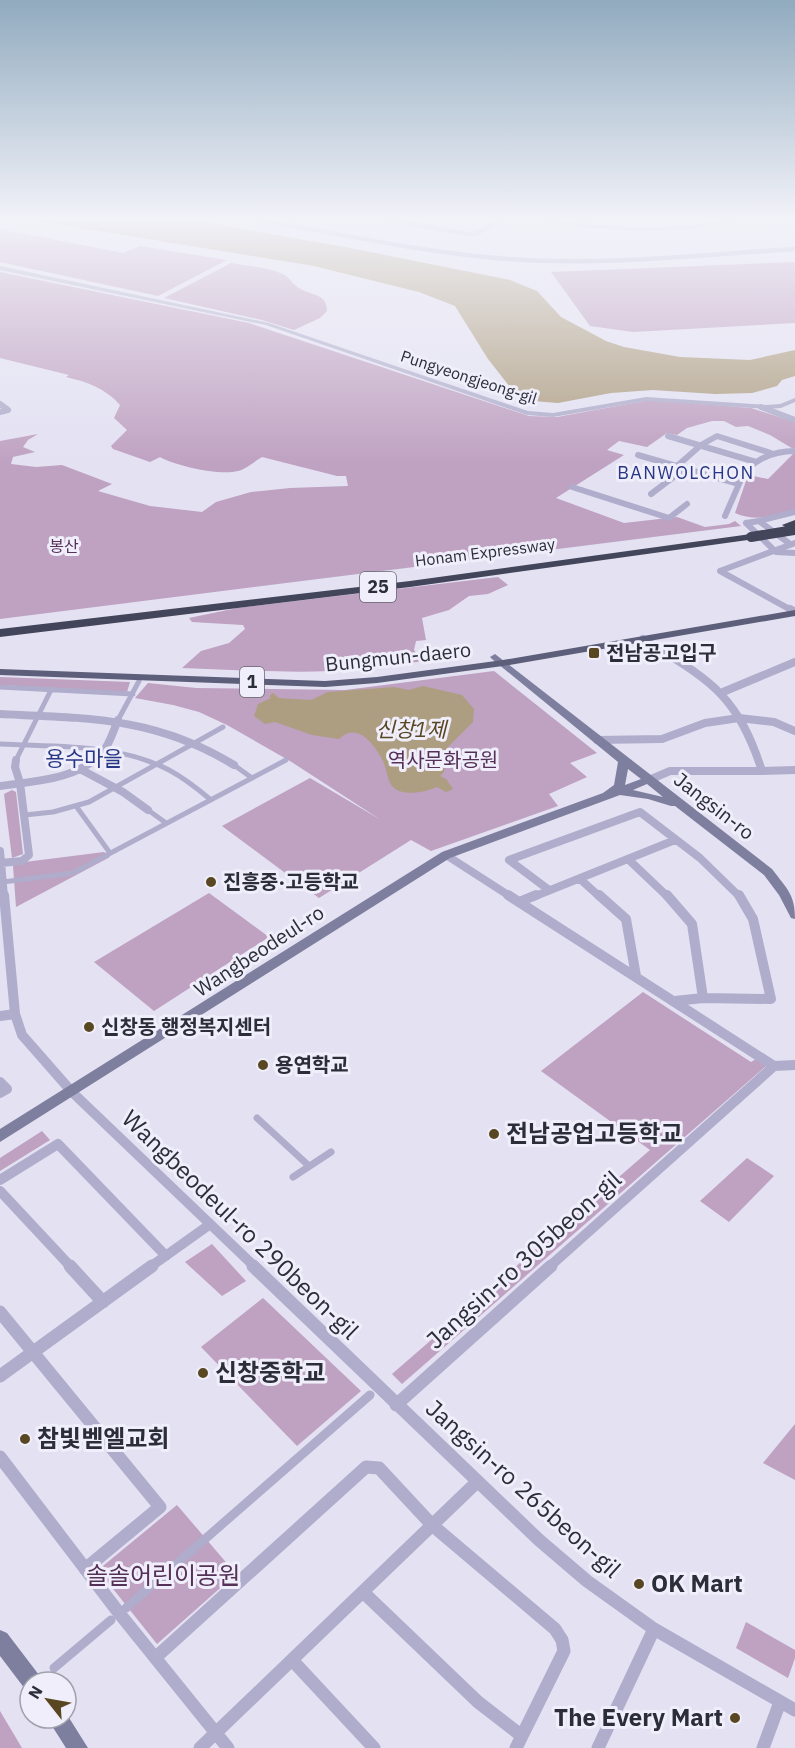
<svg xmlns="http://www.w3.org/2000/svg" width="795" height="1748" font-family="'IBM Plex Sans','Noto Sans KR',sans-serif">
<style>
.green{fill:#bfa1c1}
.water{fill:#ae9e81}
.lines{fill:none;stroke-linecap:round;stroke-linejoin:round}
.pedestrian-far2{stroke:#afadcb;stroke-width:5}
.pedestrian-far1{stroke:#afadcb;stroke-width:7}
.pedestrian{stroke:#afadcb;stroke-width:9}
.minor-far4{stroke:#afadcb;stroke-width:4.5}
.minor-far3{stroke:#afadcb;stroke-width:6}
.minor-far2{stroke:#afadcb;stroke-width:8}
.minor-far1{stroke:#afadcb;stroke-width:10}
.minor{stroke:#afadcb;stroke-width:13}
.tertiary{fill:#afadcb;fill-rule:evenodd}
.secondary{fill:#7e7f9e;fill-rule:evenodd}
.primary{fill:#5d5f7a;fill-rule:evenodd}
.motorway{fill:#43455a;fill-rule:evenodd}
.motorway-bridge{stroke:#43455a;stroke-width:10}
.poi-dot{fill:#594722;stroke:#efeefa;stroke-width:2}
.labels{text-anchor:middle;stroke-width:6;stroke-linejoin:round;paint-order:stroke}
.far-street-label{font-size:16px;fill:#2b2d39;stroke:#efeefa}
.far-park-label{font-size:16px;fill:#553057;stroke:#efeefa}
.far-neighbourhood-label{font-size:18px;letter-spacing:1.5px;fill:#283785;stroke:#efeefa}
.shield{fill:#efeefa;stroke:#666773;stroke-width:1.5}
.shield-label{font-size:18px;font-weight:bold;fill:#2b2d39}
.poi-label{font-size:20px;font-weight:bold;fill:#2b2d39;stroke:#efeefa;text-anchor:start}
.street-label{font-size:20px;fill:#2b2d39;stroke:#efeefa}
.park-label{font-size:20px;fill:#553057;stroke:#efeefa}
.water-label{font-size:21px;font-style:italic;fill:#594722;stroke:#efeefa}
.neighbourhood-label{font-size:21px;fill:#283785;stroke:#efeefa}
.near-poi-label{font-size:24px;font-weight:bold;fill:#2b2d39;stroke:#efeefa;text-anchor:start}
.near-street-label{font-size:24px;fill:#2b2d39;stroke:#efeefa}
.near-park-label{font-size:24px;fill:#553057;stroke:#efeefa}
</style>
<rect width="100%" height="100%" fill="#e3e1f2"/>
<!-- green -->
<path class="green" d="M0,229L123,253L140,246L227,260L158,296L0,262Z
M795,262V323L633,332L590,326L551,272Z
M231,263C247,266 268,267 283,274C290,278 294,286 301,289C312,296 327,293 327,311L320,318L294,330L262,320L164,298Z
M0,272L249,323L529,416L557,417L644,401H665L751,408L795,422V450L770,435L748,426L736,427L724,421H712L687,428L677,435L667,433L647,447L619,441L607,450L624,455L556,498L624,523L677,517L705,527L729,524L735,521L741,526L0,619V441L38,434L28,440L23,447L35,452L13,457L11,464L36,467L62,465L112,484L98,491L150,506L202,512L216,502L251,492L290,488L348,486L346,476H337L262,457C255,461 246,469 238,471C220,476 176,466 160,457L150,462L113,449L111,446L127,430L114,418L120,405C105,388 87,382 66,377L69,375L0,358Z
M795,452V511C775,516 755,522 735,513L748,475L768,479Z
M498,577L508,585L488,594L469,596L449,610L422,618L426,640L416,641L414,650L422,661C341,677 264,671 182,668L201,651L229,643L245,629L243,625L192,622L189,618L237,608Z
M494,671L597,753L570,763L587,777L549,794L558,806L431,851L411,840L319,898L222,826L310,778L381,820L290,761L227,725L199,712L173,705L135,698L148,683L196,688L345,690Z
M0,677L130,682L127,692L0,685Z
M12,790L16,792L23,854L12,858L4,794Z
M104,852L110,857L16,907L13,866L17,863Z
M209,893L269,937L154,1011L94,962Z
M643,992L751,1062L756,1059L766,1066L402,1384L392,1374L650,1150L541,1071Z
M42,1131L50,1140L0,1171V1158Z
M747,1158L774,1176L729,1222L700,1201Z
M212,1244L246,1281L222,1296L185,1262Z
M263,1298L361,1391L297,1446L201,1347Z
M795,1424V1480L763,1463Z
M177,1505L236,1574L157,1644L98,1570Z
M746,1622L795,1650V1658L788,1678L736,1648Z
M0,1711L22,1748H0Z"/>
<!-- water -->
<path class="water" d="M31,220H192L345,247L510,280L537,291L561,317L606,341L624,347L680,357L750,360L795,350V376L782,380L777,386L752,393L715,394L653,390L611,393L558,403L533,401L523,398L510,387L488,359L455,306L419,292L314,266Z
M423,686L462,695L474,709L473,722L447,748L444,772L440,776L446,779L453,789L446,792L437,787C426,792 403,797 393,787C387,781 387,769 383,761C375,745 357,721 339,739L312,735L275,722L265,724L254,716L258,704L271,698L269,696L273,693L279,698L311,700L328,692L394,687L409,690Z"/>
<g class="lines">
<!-- pedestrian-far2 -->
<path class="pedestrian-far2" d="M0,687L133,694
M118,720L139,681
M0,744C57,747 117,743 169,770C184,778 198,789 211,800
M16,760L51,690
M234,765L252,778
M76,806L110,853
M148,810L166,823
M25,815L53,812L89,802L223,727
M3,882L73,873L286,760"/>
<!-- pedestrian-far1 -->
<path class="pedestrian-far1" d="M257,1118L309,1166
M293,1177L331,1152"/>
<!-- pedestrian -->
<path class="pedestrian" d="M126,1608L370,1395
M54,1668L111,1620"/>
<!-- minor-far4 -->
<path class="minor-far4" d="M258,220C341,234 425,253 509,259C604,266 700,255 795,249
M390,220L467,234L477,233L500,220"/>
<!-- minor-far3 -->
<path class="minor-far3" d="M0,404L8,410L0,412
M761,407L795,420
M668,436L756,462
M638,455L739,484L725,516
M676,467L701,445L717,436L771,453
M739,484C747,461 772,451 795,451
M572,487L669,518L687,504
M651,494L684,469
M759,521L795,512
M746,523L776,552L795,553
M746,523L759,521L790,544
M720,571L793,611
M720,571L795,543"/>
<!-- minor-far2 -->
<path class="minor-far2" d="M790,609L795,612
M643,639C709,680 737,693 762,771L795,770
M723,692L795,662
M0,714C88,718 156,717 234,765
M597,740L662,739L705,723L739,718L774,722L795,731
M80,769L123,792L148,810
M649,780L670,771H762
M0,786C34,781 76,780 101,754C110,745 113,731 118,720
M0,851L4,897
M446,855L511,897
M628,859L668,897
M1,863L22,861L29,855L20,783L15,767L16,760
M580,879L600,897
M549,890L509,860L640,812L700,858L740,897
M533,897L675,840"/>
<!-- minor-far1 -->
<path class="minor-far1" d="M4,895L15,1014L22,1035L72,1092L255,1267
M508,895L774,1066
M599,895L626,919L636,976
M667,895L692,924L703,998
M519,902L536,895
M675,1001L703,998L771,999L753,919L739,895
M0,1016L15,1014
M0,1082L7,1089L0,1093
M0,1180L58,1144L166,1256
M0,1191L71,1267
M150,1267L209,1225
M549,1267L774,1066L795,1065"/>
<!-- minor -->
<path class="minor" d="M70,1266L103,1302
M253,1266L539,1540L587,1581L654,1629L795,1710
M0,1312L160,1507L85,1569
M0,1376L152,1266
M396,1405L551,1266
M0,1457L119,1613L228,1748
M363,1592L478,1702L522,1736
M155,1658L366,1467L379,1468L432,1525L555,1629L562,1640L564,1651L516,1748
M292,1660L374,1748
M200,1748L477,1482
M598,1748L654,1629
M763,1748L780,1702"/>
<!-- tertiary -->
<path class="tertiary" d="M541,220L640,228L689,226L728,220H739L689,229L640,231L591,228Z
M0,266L269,323L528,411L553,413L646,397L766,405L780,404L795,398V402L781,408L766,409L646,401L553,417L527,415L266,325L0,270Z"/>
<!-- secondary -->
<path class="secondary" d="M495,654L772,869C787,889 795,894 795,919L791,918L779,895L764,875L675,806H671L648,799L620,795L450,858L0,1142V1129L442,852L603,793L614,785L618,762L492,659L490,657ZM628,769L641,779L625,785ZM647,784L663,797L633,790Z
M0,1630L7,1633L39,1675L42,1682H30V1691L25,1689L0,1656Z
M66,1713L88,1748H66L47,1718H66Z"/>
<!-- primary -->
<path class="primary" d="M795,610V616L503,666L377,683L325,687L0,675V669L325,681L377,677L503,660Z"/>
<!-- motorway -->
<path class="motorway" d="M795,520V526L787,528L782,525Z
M751,534L755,535V539L410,587L0,637V629L410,581Z"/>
<!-- motorway-bridge -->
<path class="motorway-bridge" d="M751,537L794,530"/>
</g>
<!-- sky -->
<linearGradient id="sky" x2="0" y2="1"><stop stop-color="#91abbf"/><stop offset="0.47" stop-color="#f2f2f9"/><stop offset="1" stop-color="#f2f2f9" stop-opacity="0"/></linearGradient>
<rect width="795" height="465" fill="url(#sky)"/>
<!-- markers -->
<g class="poi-dot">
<rect x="588" y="647" width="12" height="12" rx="3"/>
<circle cx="211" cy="882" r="6"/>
<circle cx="89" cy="1027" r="6"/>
<circle cx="263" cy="1065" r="6"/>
<circle cx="494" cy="1134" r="6"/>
<circle cx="203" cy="1373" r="6"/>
<circle cx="25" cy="1439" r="6"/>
<circle cx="639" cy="1584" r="6"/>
<circle cx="735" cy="1718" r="6"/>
</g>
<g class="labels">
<!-- far-street labels -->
<g class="far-street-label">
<text transform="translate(469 377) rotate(18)" y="6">Pungyeongjeong-gil</text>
<text transform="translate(485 552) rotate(-7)" y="6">Honam Expressway</text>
</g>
<!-- far-park labels -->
<g class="far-park-label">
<text x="64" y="552">봉산</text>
</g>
<!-- far-neighbourhood labels -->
<g class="far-neighbourhood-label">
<text x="686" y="479">BANWOLCHON</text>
</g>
<!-- shield labels -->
<g class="shield">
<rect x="360" y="572" width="36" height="30" rx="4.5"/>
<rect x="240" y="667" width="24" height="30" rx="4.5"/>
</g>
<g class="shield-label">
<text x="378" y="593">25</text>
<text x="252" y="688">1</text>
</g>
<!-- poi labels -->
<g class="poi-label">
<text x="606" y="660">전남공고입구</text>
<text x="223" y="889">진흥중·고등학교</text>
<text x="101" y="1034">신창동 행정복지센터</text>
<text x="275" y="1072">용연학교</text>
</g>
<!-- street labels -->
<g class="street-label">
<text transform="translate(398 657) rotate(-6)" y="7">Bungmun-daero</text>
<text transform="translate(714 806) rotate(38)" y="7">Jangsin-ro</text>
<text transform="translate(259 951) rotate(-33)" y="7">Wangbeodeul-ro</text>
</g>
<!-- park labels -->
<g class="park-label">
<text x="443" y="767">역사문화공원</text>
</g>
<!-- water labels -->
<g class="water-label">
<text x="411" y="737">신창1제</text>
</g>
<!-- neighbourhood labels -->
<g class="neighbourhood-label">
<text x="84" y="766">용수마을</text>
</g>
<!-- near-poi labels -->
<g class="near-poi-label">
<text x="506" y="1142">전남공업고등학교</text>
<text x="215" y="1381">신창중학교</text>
<text x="37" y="1447">참빛벧엘교회</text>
<text x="651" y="1592">OK Mart</text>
<text x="723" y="1726" text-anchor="end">The Every Mart</text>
</g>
<!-- near-street labels -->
<g class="near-street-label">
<text transform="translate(240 1225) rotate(44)" y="8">Wangbeodeul-ro 290beon-gil</text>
<text transform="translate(524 1260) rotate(-42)" y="8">Jangsin-ro 305beon-gil</text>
<text transform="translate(523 1489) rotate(42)" y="8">Jangsin-ro 265beon-gil</text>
</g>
<!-- near-park labels -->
<g class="near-park-label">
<text x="163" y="1584">솔솔어린이공원</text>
</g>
</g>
<!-- north arrow -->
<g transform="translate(48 1700) rotate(301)"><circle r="28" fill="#efeefa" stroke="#a1a1ad" stroke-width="1.5"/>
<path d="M0-4.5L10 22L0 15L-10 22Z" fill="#594722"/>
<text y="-9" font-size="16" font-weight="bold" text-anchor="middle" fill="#2b2d39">N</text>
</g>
</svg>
